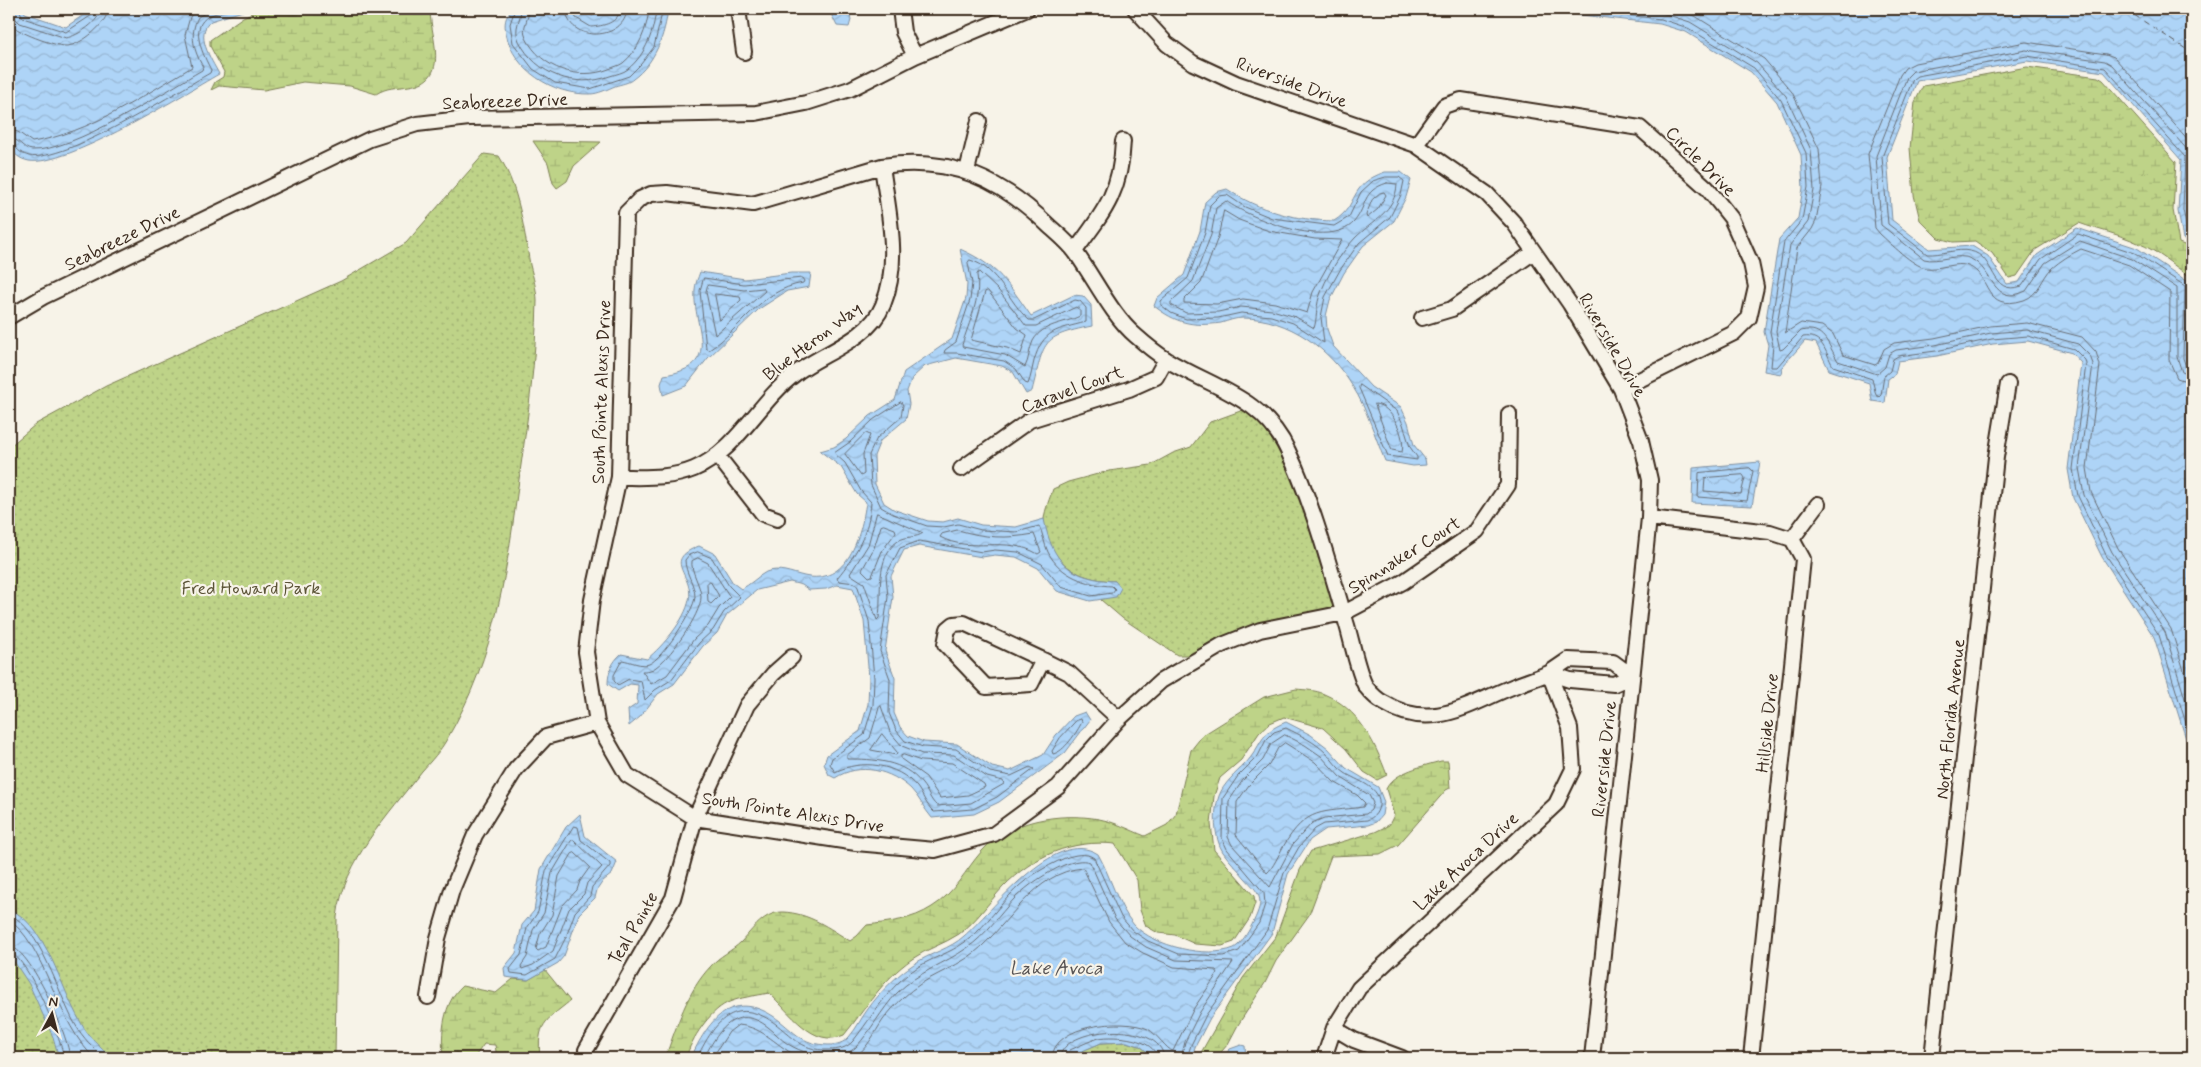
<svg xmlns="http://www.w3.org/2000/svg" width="2201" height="1067" font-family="Mynerve,sans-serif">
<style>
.wetland{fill:url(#wetland-marsh);stroke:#7c7e53}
.park{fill:url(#park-dots);stroke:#7c7e53}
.water{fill:url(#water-waves);stroke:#8090a0}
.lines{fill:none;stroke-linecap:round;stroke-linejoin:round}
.shore{stroke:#696e75;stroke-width:1}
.ferry{stroke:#585454;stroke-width:1;stroke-dasharray:6 5;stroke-linecap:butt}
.minor-casing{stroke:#3b2a1e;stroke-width:18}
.minor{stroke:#f7f3e8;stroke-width:14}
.labels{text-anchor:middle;stroke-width:4.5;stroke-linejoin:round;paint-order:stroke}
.street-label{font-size:18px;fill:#3b2a1e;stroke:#f7f3e8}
.park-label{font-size:18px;fill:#5c5438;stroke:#f7f3e8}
.water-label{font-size:19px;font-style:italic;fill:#585454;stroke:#f7f3e8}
</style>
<defs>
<pattern id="wetland-marsh" width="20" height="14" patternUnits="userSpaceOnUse" patternTransform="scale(1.25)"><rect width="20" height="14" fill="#bed388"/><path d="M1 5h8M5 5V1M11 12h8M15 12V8" fill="none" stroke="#a4b575"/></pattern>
<pattern id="park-dots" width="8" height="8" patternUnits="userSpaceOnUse" patternTransform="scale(1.25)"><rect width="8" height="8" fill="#bed388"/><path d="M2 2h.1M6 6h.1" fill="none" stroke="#a4b575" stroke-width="1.8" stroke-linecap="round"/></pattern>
<pattern id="water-waves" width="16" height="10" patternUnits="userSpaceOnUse" patternTransform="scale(1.25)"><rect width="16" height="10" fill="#aed4f7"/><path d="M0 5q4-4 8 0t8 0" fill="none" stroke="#97b6d3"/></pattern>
</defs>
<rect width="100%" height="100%" fill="#f7f3e8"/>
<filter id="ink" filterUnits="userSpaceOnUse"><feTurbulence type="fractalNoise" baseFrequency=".02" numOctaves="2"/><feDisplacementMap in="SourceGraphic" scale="10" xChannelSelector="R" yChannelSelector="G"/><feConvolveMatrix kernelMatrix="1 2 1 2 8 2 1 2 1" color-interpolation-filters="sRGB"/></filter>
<g filter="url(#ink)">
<!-- wetland -->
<path class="wetland" d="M35,9H83L74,14Z
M261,9H430C430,37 452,80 409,86C396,88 387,87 376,94L350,86L303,82L264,90L219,86L211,90L215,82L223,77L224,72L210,46V40L243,17Z
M2027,67L2098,77L2103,80L2176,162L2173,210L2179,243L2192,248V278C2174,266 2158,251 2138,243C2119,234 2098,230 2079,223L2035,250L2017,276L2009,278L1992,253L1975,241L1953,242L1938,238L1920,220L1914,195L1910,148L1915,102L1923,86Z
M533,141L601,142L574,166L567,181L557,188L553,183L548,163Z
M1296,689C1305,690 1316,690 1324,694C1359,709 1374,741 1387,775L1377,780L1364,772L1346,749L1323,728L1284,717L1270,723L1259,733L1241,760L1220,778L1214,796L1211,824L1214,850L1254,896L1255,903L1250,918L1234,942L1222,946L1195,944L1175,935L1158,933L1146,926L1140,910L1137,880L1115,844C1072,839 1033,856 1003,887C988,903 977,921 959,934C944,944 926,949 912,959C881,981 867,1007 844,1035C813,1049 790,1012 769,993C755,996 740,997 727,1003C709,1012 691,1039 686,1058H665C677,1026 687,991 711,966C719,956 732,951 741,942C753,929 764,912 783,912C809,913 829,928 850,941L857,936L867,925C890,922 912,920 932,907C955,893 965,870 982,851C1009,820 1060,812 1099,819C1115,822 1130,830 1145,836L1167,825L1176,814L1191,750L1203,735L1264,697Z
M1441,761H1448L1450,788L1446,790L1398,845L1380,854L1331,856L1309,915L1276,961L1265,983L1238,1025L1228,1044L1216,1058H1198L1243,978L1276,936L1300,870L1311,851L1375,832L1389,825L1394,815L1386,789C1395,771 1424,766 1441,761Z
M545,970L570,1001C544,1022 537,1024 540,1058H497L495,1045L484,1044L474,1058H443C441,1033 443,1003 462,986L496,993L513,979L528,980Z"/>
<!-- park -->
<path class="park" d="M484,154L499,156C519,188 524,229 530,265C533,277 537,290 537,301C536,358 528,416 520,472C507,569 497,653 447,739C441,750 431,761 422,771C388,815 344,860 337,917L335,1058H9V447L36,424L106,386L341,281L406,243Z
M1246,409C1253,416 1262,422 1268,430C1300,472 1319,557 1336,608L1194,655H1177L1122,618L1101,600L1115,581C1085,580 1061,570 1049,542C1047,536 1043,526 1044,519C1045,509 1050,498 1053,489L1068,482L1109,471L1151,465L1173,453L1191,447L1210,422Z
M1126,1042L1140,1046L1155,1058H1070L1072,1055L1101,1043Z"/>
<!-- water -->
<path class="water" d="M9,9H23L25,13L66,27L92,9H249L211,21C194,34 211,59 219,74C182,95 68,167 29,161C19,159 14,154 9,146Z
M512,9H582L592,16L611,9H668C665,35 655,63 633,79C629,83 621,84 615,86C608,89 598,94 590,94C553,95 513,70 506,33C504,23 505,17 512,9Z
M825,9H849L851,20L849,27L837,26L831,14Z
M1528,9H2192V242L2183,239L2178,211L2181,160L2104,72L2027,61L1917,81L1887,157L1892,220L1929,249L1972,246L1988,256L2007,284L2019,282L2037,255L2077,228L2137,248L2190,283L2188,357L2192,373V758L2154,637L2102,557L2073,498L2068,469L2081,363L2072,353L2028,341L1993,344L1937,356L1898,361L1895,374L1888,379L1885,403L1872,401L1869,383L1829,370L1816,343L1805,341L1782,367L1781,374L1764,371L1768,345L1764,332L1779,239L1798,218L1803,188L1801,155L1777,102L1751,72L1686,32L1660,24Z
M1385,172H1401L1411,180L1406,197L1394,221L1363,246L1344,273L1330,300L1326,316L1327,329L1333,346L1371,387L1401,407L1408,422L1414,445L1425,459L1426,465L1413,466L1385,461C1375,437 1367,409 1353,387C1330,349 1289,318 1243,318C1235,318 1228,321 1221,323C1192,327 1176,323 1154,306L1157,298L1184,275L1200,231L1205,202L1216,192L1227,189C1259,211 1295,220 1334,221C1360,205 1347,185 1385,172Z
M960,249C998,266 1008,283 1031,316L1074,295L1083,296L1091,305L1092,326C1039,337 1045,341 1032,391L1026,394L1013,372L1002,366L956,358L925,366L912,378L907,391L909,404L906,419L880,441L874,456L875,484L884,503L895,510L928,521L943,522L958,518L981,525L1016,527L1044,519C1052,562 1070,579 1115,581L1121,588L1116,597L1090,601L1057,591L1038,568L1016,557L995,555L982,557L919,546L904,550L891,576L893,597L885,651L895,678L894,713L900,727L908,736L924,742L957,744L992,767L1010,771L1043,755L1056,735L1074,716L1085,712L1090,720L1065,753L999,802L974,814L932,818C924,809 919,797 911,789C891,770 860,762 835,778L829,775L824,764L827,755L860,731L868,704L869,678L864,621L853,588L837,585L826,589L809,590L802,585L790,582L757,590L727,615L717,633L703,646L674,684L658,694L640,717L629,726L628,710L637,704L638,685L630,684L618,691L608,684C608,672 612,662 621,654L647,659C663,646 685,620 689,600C695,575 660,561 699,546L715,554L733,583L741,589C750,585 758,576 766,572C779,567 791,573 804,576C848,586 861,536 866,502L857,494L841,467L820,451L834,447L846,439L870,416L895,400L904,372L952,339L966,298L967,284Z
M700,272L745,279L791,273H811L809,287L787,291L759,309L708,358L686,386L663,395L661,384L664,375C725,366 692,328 695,290C695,284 698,278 700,272Z
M1760,462L1752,506L1692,503L1693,468Z
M1286,722L1311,735L1328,748L1346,768L1378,787L1384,802L1382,815L1376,822L1368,825L1326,829L1310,840L1288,874L1272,933L1210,1018L1195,1047L1192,1058H1155L1140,1046L1126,1042L1101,1043L1073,1055L1070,1058H691C707,1022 731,989 773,1016C793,1029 800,1045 829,1045C836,1045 844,1043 849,1037C857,1028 861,1018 868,1009C880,992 897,975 914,964C930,953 950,949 964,936C991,913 1055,826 1098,854C1111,877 1117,905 1134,925C1154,946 1207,959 1234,948C1244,943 1259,914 1260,903C1260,892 1252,886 1245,878C1238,869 1229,861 1223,852C1214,838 1213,812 1219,796C1223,784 1236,773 1245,764C1263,745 1258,733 1286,722Z
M580,814L585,836L617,862L612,874L603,881L597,890L595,898L579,914L564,956L558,963L528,980L505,977L504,968L516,953L522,925L534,911L541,869L566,827Z
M9,909C47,925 60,987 80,1021C88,1037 99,1047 113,1058H59L53,1037L29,984L9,954Z
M1241,1045L1245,1046L1246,1058H1222L1230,1049Z"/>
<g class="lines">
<!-- shore -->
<path class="shore" d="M13,9L15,18L20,23L66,38C78,36 100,21 101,9
M19,9L23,18L66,32L92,15L94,9
M515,9L510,24L513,43L533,69L555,83L590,89L629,76L641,64L654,47L663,9
M521,9C521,21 513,27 519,41C536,75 576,89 610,76C616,74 623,73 628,69C646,54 654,32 656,9
M529,9C529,20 521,27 526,38C542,69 578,81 609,69C613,67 619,66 623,63C639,50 647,29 649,9
M566,9C567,44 626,41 627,9
M573,9L576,18L591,27C603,26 619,23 620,9
M1571,9L1661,19L1688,28L1754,68L1781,100L1806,153L1808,187L1802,220L1784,242L1770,332L1773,345L1771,367H1777L1803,337C1823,334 1825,352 1833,366L1872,379L1876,395L1879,397L1881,395L1884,376L1890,371L1893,359L1898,356L1936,351L1992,339L2028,336L2074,349L2085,360L2086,364L2073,469L2078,496L2106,555L2159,635L2192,743
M1624,9L1662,13L1690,22L1757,63L1786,96L1811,150L1814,190L1808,222L1790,245L1776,331L1780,350L1783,349L1801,331C1824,325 1828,345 1838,361L1877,374L1885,367L1889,354L1896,350L1935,345L1991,333L2027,330L2078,344L2090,356L2093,364L2079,468L2084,495L2112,552L2165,632L2192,722
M1673,9L1695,16L1764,59L1792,92L1819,149L1822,187L1816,221L1812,229L1797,248L1785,333L1801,323L1822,326L1833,334L1843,355L1875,365L1878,363L1884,349L1894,343L1934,338L1990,326L2027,323L2082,337L2096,352L2100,365L2087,468L2091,492L2118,548L2171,629L2192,696
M9,23C16,32 54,46 66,46C81,46 108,23 108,9
M9,130L18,132L32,142C90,133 142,96 192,67L185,35L190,17L196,9
M9,138C19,138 22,149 32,150C73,152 164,92 202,70L203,67C194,51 189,35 198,17L212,9
M9,144L14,145C18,151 22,154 29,156C65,163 176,92 210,73L211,70C204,56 188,27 209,16C216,12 227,11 235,9
M2192,144L2114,57L2106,54L2026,42L1915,63L1905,68L1900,75L1868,154L1875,228L1880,234C1890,243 1913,266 1926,268C1939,270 1957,261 1968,266C1992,275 1982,313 2024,300C2039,295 2042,277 2052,268C2060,261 2071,254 2081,249L2129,265L2170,292L2169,360L2177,378L2192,383
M1386,177H1399L1404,181L1401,195L1390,217L1359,243L1340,270L1325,297L1321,317L1324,343L1293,323L1271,316L1241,313L1218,318L1186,319L1171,313L1161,305V301L1188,278L1205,233L1210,205L1219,196L1227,195L1245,207L1272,218L1334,226L1349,217L1361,192L1373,181Z
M1387,183L1397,184C1396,211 1371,222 1355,238C1341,253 1325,278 1319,298C1316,307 1317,320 1314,328L1296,317L1272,310L1241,307L1218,312L1186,313L1171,305V302L1193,281L1211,235L1216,208L1226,201C1251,219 1329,250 1354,222C1368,205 1361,191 1387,183Z
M1380,193L1384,192L1386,195L1378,209L1367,218L1366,215L1372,200Z
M1224,211L1239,220L1269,231L1315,239L1342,240L1313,292L1307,313L1275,303L1243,299L1217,304L1184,303V300L1201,283L1218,237Z
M2192,225L2190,210L2191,154L2112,65L2105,61L2026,50L1913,71L1907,77L1876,156L1881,225L1924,259C1938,263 1959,252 1971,259C1994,270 1992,307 2026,291L2045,263L2080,241L2132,259L2177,288V357L2182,372L2192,376
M2192,237L2188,234L2183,210L2185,157L2105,68L2027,56L1917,76L1913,79L1882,157L1888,224L1927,254C1941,255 1957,248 1970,251C1997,256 1989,297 2022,286L2041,259L2078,234L2135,253L2185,286L2183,358L2186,367L2192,370
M970,260C999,268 1008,302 1029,320H1034L1075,300L1080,301L1086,308V322C1057,330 1043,329 1034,361C1032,369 1031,377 1028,384L1025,383L1016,369L1004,361L957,353H944L945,350L956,342L970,300L972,283L968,263Z
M979,272L999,291L1026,326H1036L1076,307L1080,310V316C1064,324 1043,323 1033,341C1029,349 1029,360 1025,367L1005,355L963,347L962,345C969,322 981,299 977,275Z
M704,278L744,284L802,278L804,281L803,283C758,291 743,328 709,350L706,348L700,291Z
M708,285L744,290L763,288L765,291L715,335L706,292Z
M988,291L1017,328L1027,335L1021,354L1007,348L971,340L985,292Z
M715,294L740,297L741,300L720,320Z
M1360,385L1397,411L1403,424L1410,447L1417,457V460L1388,456L1359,388Z
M901,402L903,405L901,417L877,438L869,455L871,485L881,507L893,514L927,526L944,527L958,524L981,530L1017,532L1039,526C1043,533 1044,544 1048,552C1060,576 1087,585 1112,586L1115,589L1112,593L1091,596L1061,587L1042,564L1018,552L995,550L982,552L919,541L900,548L886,575L888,597L880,651L890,679L889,713L896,730L905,741L923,747L956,749L990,772L1011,776L1030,767L1034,769L997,797L973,809L934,812C926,805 923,795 917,787C897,763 861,759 835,772L830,764L832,758L864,735L873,705L874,678L869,621L858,587L855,583L839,581L837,578C856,555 869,533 871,502L861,491L845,463L834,453L850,442L873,420Z
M1375,404C1392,405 1406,437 1402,452L1392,450Z
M866,433L870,435L863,454L864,474L861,476L845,454Z
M1750,468L1753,471L1747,501L1698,497L1699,473Z
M1743,475L1745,478L1741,494L1704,491L1705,478Z
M877,513L923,533C917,538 905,536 898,541C875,557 882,594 879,618L877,620L864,583L850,574L868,545Z
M884,525L895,529L896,532L882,551L872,576L869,577L862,570L874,548L881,526Z
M958,530C986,538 1006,539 1034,534L1041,552L1038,554C1006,535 971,554 940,537L942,534Z
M698,552L712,558L729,586L740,597L724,612L713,630L699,643L671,680L655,690L645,700L641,681L629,679L618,685L614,681V675L622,660C630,661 642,667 649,664C662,659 694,611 695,597C695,584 685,573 685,560L689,555Z
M698,558L708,563L730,597L719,608L708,626L694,639L667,675L651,684L642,671C645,671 649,671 653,669C668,661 701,615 701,597C701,585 690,571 692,561Z
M710,581L719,596L711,604L708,602L707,584Z
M881,706L890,732L902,746L922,754L954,755L987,777L1003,781L1004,784L971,803L937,806C930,800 928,791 922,784C904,760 874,759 847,759V755L870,738L879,708Z
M1077,720L1081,719L1082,722C1077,732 1064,752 1053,754L1052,751L1060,738Z
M882,734L897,752L896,755L871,750Z
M1285,735L1305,745L1321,756L1340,777L1369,795L1373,803L1371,810L1366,814L1324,818L1312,823L1293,844L1270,887L1232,845L1228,837L1229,801L1243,780L1263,760L1271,744Z
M1285,743L1315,762L1334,782L1357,795L1365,803L1363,807C1322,813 1307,806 1283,847C1279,854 1273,868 1267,873L1236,835L1237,802L1249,785L1269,765L1278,748Z
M904,755L921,761L952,763L984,784L985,787L968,795L940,798L926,777L901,759V756Z
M574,826L578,827L581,840L610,863V866L592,887L590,896L575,912L566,937L555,959L527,975L511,973L510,969L521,955L527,928L538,912L546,871Z
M574,840L602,867L587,883L584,894L569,909L553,951L533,965L522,969L521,966L527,957L533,930L544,913L552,873L571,841Z
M575,853L590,867L580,881L577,890L562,906L546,947L538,951L536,949L540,934L552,915L559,876L572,854Z
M9,914C41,928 58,994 75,1024C83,1038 93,1048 105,1058
M9,921C43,938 58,1028 95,1058
M9,946C30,947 69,1037 70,1058
M9,952C26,954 62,1040 64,1058
M697,1058C712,1027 731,996 770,1020C791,1033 798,1051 829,1050C838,1050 847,1048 853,1041C874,1015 887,987 918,967C932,958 950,953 965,942C982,930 994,912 1009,896C1024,879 1044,867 1065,858C1074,855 1086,852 1094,858L1121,917L1133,931L1148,941L1179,954L1223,956L1239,951L1259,923L1265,904L1264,893L1227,849L1222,838L1223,798L1238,776L1258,756L1266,740L1274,732L1286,728C1300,735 1315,742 1326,753C1332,759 1337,768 1345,773C1357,781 1382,787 1379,806C1377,814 1374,817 1367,820L1324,824L1315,829L1299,847L1284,873L1267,930L1206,1015L1191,1045L1187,1058
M704,1058C717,1032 736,1002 768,1027C775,1032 781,1040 788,1044C801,1052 817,1057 832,1056C840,1056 850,1053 856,1047C871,1031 881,1010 897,993C918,972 944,964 967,948C986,935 999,915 1014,899C1028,885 1046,873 1064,865C1073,862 1081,859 1090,862L1115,919L1130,936L1146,947L1176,960L1233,962L1200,1012L1185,1042L1181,1058
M712,1058L729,1032L738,1025C765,1027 776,1047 801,1058
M852,1058C867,1051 874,1033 883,1020C889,1012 896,1004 903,998C925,976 951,971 974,953C1009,925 1034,872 1083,868L1109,922L1125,942L1143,953L1174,967L1216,970L1218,973L1194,1008L1173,1051C1167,1050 1157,1034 1148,1029C1124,1018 1053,1024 1052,1058
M1060,1058C1061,1026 1161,1019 1164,1058
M1066,1058L1070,1050C1079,1046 1089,1041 1099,1038C1114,1035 1155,1038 1157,1058"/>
<!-- ferry -->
<path class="ferry" d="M2125,9L2192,53"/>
<defs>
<path id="minor" d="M738,9L744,52
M900,9L903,32L915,56
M1135,9L1167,44L1193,63L1236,83L1416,145L1487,194L1514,223L1534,252L1570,304L1621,389L1641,441L1650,480L1649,518L1592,1058
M1416,145L1444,106L1461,100L1640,128L1707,188L1731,218L1751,263L1756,287L1749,318L1734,333L1621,389
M967,171L979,121
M1075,251C1104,212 1121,192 1123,141
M9,317L43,297L370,139L417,124L469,118L756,113L806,103L850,89L915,56L1027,9
M1422,318L1452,309L1534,252
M717,455L763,514L777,519
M961,469L1030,420L1129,389L1156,377L1166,359
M619,477C644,477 670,479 694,469C737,451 758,402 795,374C822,353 869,340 883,305C901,261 888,211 882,166
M1649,518L1770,532L1792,539L1803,559L1751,1058
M1792,539L1818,504
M964,623L1043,660L1031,684L986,687L945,644L948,629L954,624Z
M1043,660L1069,673L1119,719
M1568,660L1613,662L1632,676L1614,684L1570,680L1549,673Z
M428,997L438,938L452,890L475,835L516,769L546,737L597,723
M1334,1028L1354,1040L1402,1058
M586,1050L673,898L695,818L747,705L773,674L792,657
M1324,1058L1334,1028L1359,988L1556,804L1573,769L1570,728L1549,673C1537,678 1524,682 1512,687C1469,704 1431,732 1384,703C1378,700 1370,692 1366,687C1358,674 1351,637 1346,622C1330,568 1312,501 1288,451C1263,397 1213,388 1167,360C1156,353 1145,344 1136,336C1113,317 1094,278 1076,253C1069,243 1058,234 1049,226C1001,179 950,156 882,166L753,204L667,193L651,194L640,199L626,213L619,477L592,600L586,652L597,723L627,775L695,818L856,843L935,850L994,834L1058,787L1119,719L1161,681L1222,645L1260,630L1344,613L1403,582L1477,531L1508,485L1509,414
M1932,1058L1996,457L2008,384"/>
</defs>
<!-- minor casing -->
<use href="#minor" class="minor-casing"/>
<!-- minor -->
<use href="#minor" class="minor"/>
</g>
</g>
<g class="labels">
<!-- street labels -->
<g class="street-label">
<text transform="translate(1292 82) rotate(20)" y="6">Riverside Drive</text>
<text transform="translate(505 101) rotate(-2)" y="6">Seabreeze Drive</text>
<text transform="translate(1701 161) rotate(45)" y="6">Circle Drive</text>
<text transform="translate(122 238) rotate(-26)" y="6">Seabreeze Drive</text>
<text transform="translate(812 341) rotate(-37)" y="6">Blue Heron Way</text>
<text transform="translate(1613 345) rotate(60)" y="6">Riverside Drive</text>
<text transform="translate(1072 389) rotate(-20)" y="6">Caravel Court</text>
<text transform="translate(601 392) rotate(-88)" y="6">South Pointe Alexis Drive</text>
<text transform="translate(1404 555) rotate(-32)" y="6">Spinnaker Court</text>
<text transform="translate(1950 719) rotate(-84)" y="6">North Florida Avenue</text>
<text transform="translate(1767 723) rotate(-84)" y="6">Hillside Drive</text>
<text transform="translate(1604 759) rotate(-84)" y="6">Riverside Drive</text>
<text transform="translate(793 812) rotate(9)" y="6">South Pointe Alexis Drive</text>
<text transform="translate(1466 861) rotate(-43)" y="6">Lake Avoca Drive</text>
<text transform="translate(633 928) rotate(-60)" y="6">Teal Pointe</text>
</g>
<!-- park labels -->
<g class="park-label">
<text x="251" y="594">Fred Howard Park</text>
</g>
<!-- water labels -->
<g class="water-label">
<text x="1056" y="974">Lake Avoca</text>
</g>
</g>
<!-- margin -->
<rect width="2201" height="1067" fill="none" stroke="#f7f3e8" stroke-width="30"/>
<rect x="15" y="15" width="2171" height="1037" fill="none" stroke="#3b2a1e" stroke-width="2" filter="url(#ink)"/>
<!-- north arrow -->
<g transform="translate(52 1014) rotate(7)" stroke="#f7f3e8" stroke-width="4" paint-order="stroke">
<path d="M0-4L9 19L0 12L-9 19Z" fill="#3b2a1e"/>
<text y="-8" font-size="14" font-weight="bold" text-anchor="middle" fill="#3b2a1e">N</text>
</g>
</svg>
